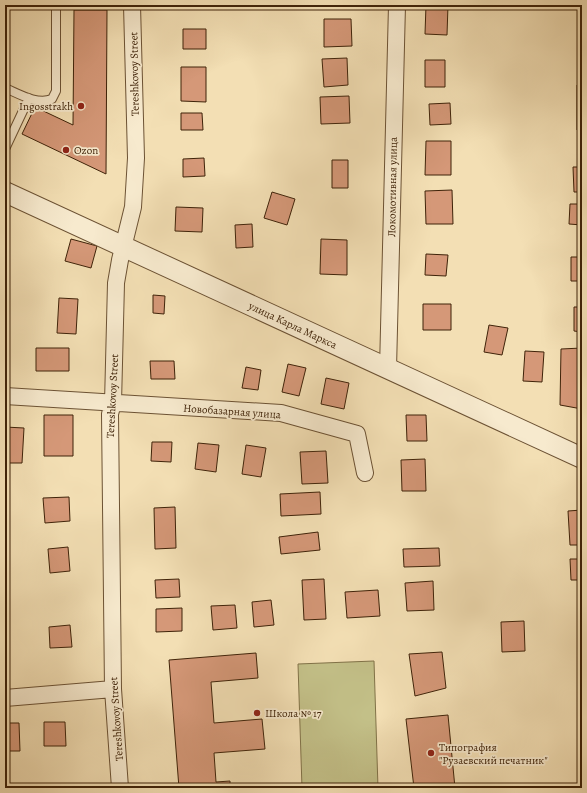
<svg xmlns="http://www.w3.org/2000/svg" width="587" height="793" font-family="Alegreya,serif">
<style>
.green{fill:#c3c088;stroke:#817248}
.building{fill:#d59878;stroke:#3f2309}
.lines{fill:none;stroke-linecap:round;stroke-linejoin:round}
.service-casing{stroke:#6c5234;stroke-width:10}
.minor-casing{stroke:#6c5234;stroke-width:18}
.tertiary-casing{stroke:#6c5234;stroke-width:22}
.service{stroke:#f7eace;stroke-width:8}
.minor{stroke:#f7eace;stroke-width:16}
.tertiary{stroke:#f7eace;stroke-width:20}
.poi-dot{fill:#8f2418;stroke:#f7eace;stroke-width:1.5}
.labels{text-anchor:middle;stroke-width:3.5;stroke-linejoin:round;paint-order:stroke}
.street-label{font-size:11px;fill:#3f2309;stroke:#f7eace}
.poi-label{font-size:11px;fill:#3f2309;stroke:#f7eace;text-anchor:start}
</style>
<rect width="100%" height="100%" fill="#f3dfb4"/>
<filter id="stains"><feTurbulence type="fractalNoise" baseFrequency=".005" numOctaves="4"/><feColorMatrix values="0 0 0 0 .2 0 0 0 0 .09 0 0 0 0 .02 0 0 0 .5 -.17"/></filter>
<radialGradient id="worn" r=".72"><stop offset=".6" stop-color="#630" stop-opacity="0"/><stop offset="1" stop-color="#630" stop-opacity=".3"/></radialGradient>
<!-- green -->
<path class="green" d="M374,661L378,788H302L298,664Z"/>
<!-- building -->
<path class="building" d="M324,5H351V6Z
M426,5H448L447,35L425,34Z
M579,5H582V36H579Z
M74,10H107L106,174L22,134L35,107L73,125Z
M324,19H351L352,46L324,47Z
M183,29H206V49H183Z
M347,58L348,85L324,87L322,59Z
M425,60H445V87H425Z
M181,67H206V102L181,101Z
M577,85H582V130H577Z
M349,96L350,123L321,124L320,97Z
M5,101L9,103L5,111Z
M450,103L451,124L430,125L429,104Z
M181,113H202L203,130H181Z
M426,141H451V175H425Z
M204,158L205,176L183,177V159Z
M332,160H348V188H332Z
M573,167H582V192H574Z
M452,190L453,224H426L425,191Z
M272,192L295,199L287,225L264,218Z
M570,204H582V225L569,224Z
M176,207L203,208L202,232L175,231Z
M252,224L253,247L236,248L235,225Z
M71,239L97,246L91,268L65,261Z
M321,239L347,240V275L320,274Z
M426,254L448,255L446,276L425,275Z
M571,257H582V281H571Z
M153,295L165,296L164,314L153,313Z
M59,298L78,299L76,334L57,333Z
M423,304H451V330H423Z
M574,307H582V332L574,331Z
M489,325L508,328L502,355L484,352Z
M36,348H69V371H36Z
M582,348V409L560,405L561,349Z
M525,351L544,352L542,382L523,381Z
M150,361H174L175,379H151Z
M288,364L306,368L299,396L282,392Z
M246,367L261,370L258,390L242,388Z
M326,378L349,383L344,409L321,404Z
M44,415H73V456H44Z
M406,415H426L427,441H407Z
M5,427L24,428L22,463H5Z
M152,442H172L171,462L151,461Z
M198,443L219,445L216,472L195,469Z
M246,445L266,448L261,477L242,474Z
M326,451L328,483L302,484L300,452Z
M425,459L426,491H402L401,460Z
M320,492L321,514L281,516L280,494Z
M69,497L70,521L45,523L43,498Z
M175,507L176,548L155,549L154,508Z
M582,510V545H570L568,511Z
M318,532L320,550L281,554L279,537Z
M68,547L70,571L50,573L48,549Z
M439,548L440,566L404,567L403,549Z
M570,559H582V580H571Z
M179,579L180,597L156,598L155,580Z
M324,579L326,619L304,620L302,580Z
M433,581L434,610L407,611L405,583Z
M378,590L380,616L347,618L345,592Z
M271,600L274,625L254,627L252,602Z
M235,605L237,628L213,630L211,606Z
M182,608V631L156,632V609Z
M524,621L525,651L502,652L501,622Z
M5,622H7L8,638H5Z
M70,625L72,647L50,648L49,627Z
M442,652L446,688L415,696L409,654Z
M256,653L258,678L211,682L214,723L262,719L265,749L214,753L216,782L230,781V788H179L169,660Z
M448,715L455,788H414L406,719Z
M44,722H65L66,746H44Z
M5,723H19L20,751H5Z"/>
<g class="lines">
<defs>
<path id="service" d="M5,88C19,94 37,105 52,99L56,91V5
M5,149L29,98"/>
<path id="minor" d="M388,369L397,5
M5,396L281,413L357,434L365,473
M5,698L113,689
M120,788L113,689L110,414L113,403L116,283L120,260L133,207L136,158L132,5"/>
<path id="tertiary" d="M5,192L582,458"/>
</defs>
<!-- service casing -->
<use href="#service" class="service-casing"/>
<!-- minor casing -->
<use href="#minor" class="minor-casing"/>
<!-- tertiary casing -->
<use href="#tertiary" class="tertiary-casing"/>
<!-- service -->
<use href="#service" class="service"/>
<!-- minor -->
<use href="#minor" class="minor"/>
<!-- tertiary -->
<use href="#tertiary" class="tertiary"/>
</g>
<!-- markers -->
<g class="poi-dot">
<circle cx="81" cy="106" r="4"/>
<circle cx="66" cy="150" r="4"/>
<circle cx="257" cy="713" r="4"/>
<circle cx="431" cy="753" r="4"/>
</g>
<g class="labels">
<!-- street labels -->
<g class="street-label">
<text transform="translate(134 74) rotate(-91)" y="4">Tereshkovoy Street</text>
<text transform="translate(392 187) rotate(-89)" y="4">Локомотивная улица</text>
<text transform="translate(293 325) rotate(25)" y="4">улица Карла Маркса</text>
<text transform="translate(112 396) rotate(-87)" y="4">Tereshkovoy Street</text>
<text transform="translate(232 411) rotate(4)" y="4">Новобазарная улица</text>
<text transform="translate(116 719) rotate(-94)" y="4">Tereshkovoy Street</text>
</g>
<!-- poi labels -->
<g class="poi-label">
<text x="73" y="110" text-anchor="end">Ingosstrakh</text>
<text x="74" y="154">Ozon</text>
<text x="265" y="717">Школа № 17</text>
<text x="439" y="751">Типография<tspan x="439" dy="13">"Рузаевский печатник"</tspan></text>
</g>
</g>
<!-- margin -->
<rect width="587" height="793" fill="none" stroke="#f3dfb4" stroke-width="20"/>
<rect x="6" y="6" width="575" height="781" fill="none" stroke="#3f2309" stroke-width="2"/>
<rect x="10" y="10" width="567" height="773" fill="none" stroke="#3f2309"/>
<rect width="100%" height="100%" filter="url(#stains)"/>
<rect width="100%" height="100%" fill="url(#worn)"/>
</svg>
